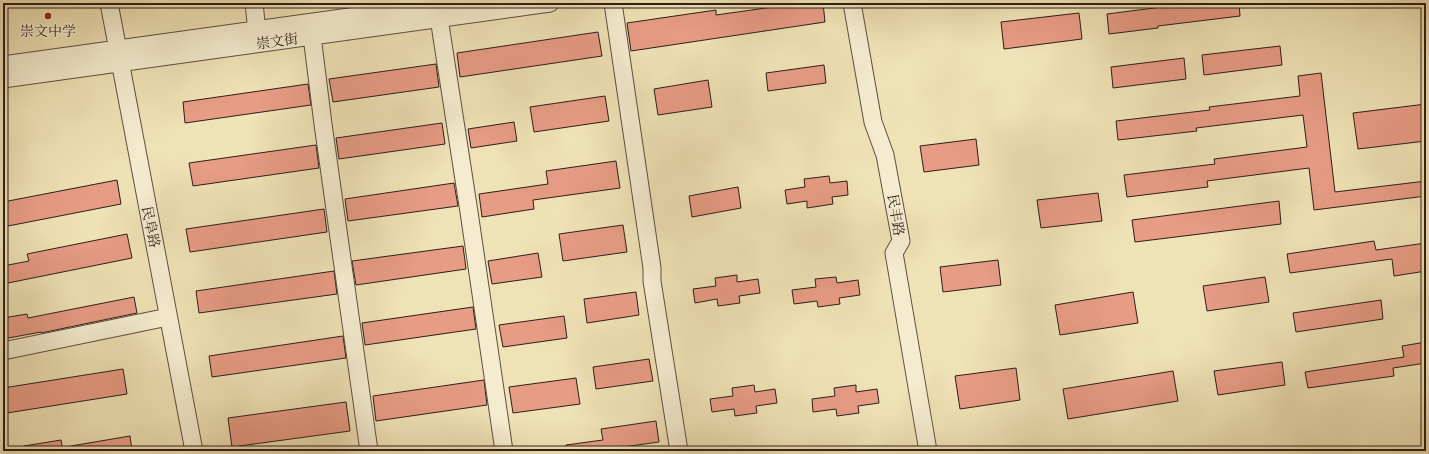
<svg xmlns="http://www.w3.org/2000/svg" width="1429" height="454" font-family="Alegreya,'Noto Serif SC',serif">
<style>
.building{fill:#e79c85;stroke:#2e1e17}
.lines{fill:none;stroke-linecap:round;stroke-linejoin:round}
.minor-casing{stroke:#5e4f3f;stroke-width:19}
.minor{stroke:#f5ecd0;stroke-width:17}
.poi-dot{fill:#8f2418;stroke:#f5ecd0;stroke-width:1.5}
.labels{text-anchor:middle;stroke-width:3;stroke-linejoin:round;paint-order:stroke}
.poi-label{font-size:14px;fill:#2e1e17;stroke:#f5ecd0}
.street-label{font-size:14px;fill:#2e1e17;stroke:#f5ecd0}
</style>
<rect width="100%" height="100%" fill="#efe2b6"/>
<filter id="stains"><feTurbulence type="fractalNoise" baseFrequency=".005" numOctaves="4"/><feColorMatrix values="0 0 0 0 .2 0 0 0 0 .09 0 0 0 0 .02 0 0 0 .5 -.17"/></filter>
<radialGradient id="worn" r=".72"><stop offset=".6" stop-color="#630" stop-opacity="0"/><stop offset="1" stop-color="#630" stop-opacity=".3"/></radialGradient>
<!-- building -->
<path class="building" d="M802,3H823L825,22L631,51L627,23L716,10V15Z
M1162,3H1239L1240,16L1158,26V28L1109,34L1107,14L1162,7Z
M1079,13L1082,39L1004,49L1001,22Z
M598,32L602,56L460,77L457,53Z
M1280,46L1282,65L1204,75L1202,55Z
M1184,58L1186,79L1113,88L1111,67Z
M436,64L439,87L333,102L329,79Z
M824,65L826,83L768,91L766,73Z
M1321,73L1335,192L1426,181V196L1314,210L1309,168L1207,181L1208,187L1127,197L1124,175L1215,164L1214,159L1307,147L1303,115L1196,128L1197,131L1118,140L1116,121L1210,110L1209,107L1300,96L1298,76Z
M708,80L712,107L658,115L654,89Z
M308,84L311,105L185,123L183,102Z
M605,96L609,121L534,132L530,107Z
M1426,104V141L1358,149L1353,113Z
M514,122L517,141L471,148L468,129Z
M442,123L445,144L339,159L336,138Z
M976,139L979,165L924,172L920,146Z
M316,145L319,168L193,186L189,163Z
M616,161L620,188L533,200L534,209L482,217L479,194L548,184L546,171Z
M829,176L830,183L847,181L848,195L832,197L833,204L807,208V201L787,204L785,190L805,187L804,179Z
M117,180L121,204L3,227V202Z
M454,183L458,206L348,221L345,199Z
M738,187L741,208L692,217L689,196Z
M1098,193L1102,221L1041,228L1037,200Z
M1279,201L1281,224L1135,242L1132,220Z
M324,209L327,232L190,252L186,229Z
M623,225L627,252L563,261L559,234Z
M127,234L132,258L3,284V266L29,261L27,254Z
M1374,241L1376,250L1426,243V271L1394,276L1392,259L1290,273L1287,254Z
M463,246L466,269L356,285L352,261Z
M538,253L542,277L492,284L488,261Z
M998,260L1001,285L943,292L940,267Z
M334,271L337,294L199,313L196,291Z
M737,275V282L758,279L760,293L739,296L740,303L718,306L717,299L695,303L693,289L716,286L715,278Z
M836,277L837,283L858,280L860,295L839,298L840,304L818,307L817,301L794,304L792,290L816,287L815,279Z
M1265,277L1269,302L1207,311L1203,286Z
M636,292L639,315L587,323L584,299Z
M1133,292L1138,323L1060,335L1055,305Z
M134,297L137,313L41,333V332L3,339V318L27,314L28,318Z
M1381,300L1383,319L1296,332L1293,313Z
M473,307L476,329L365,345L362,323Z
M564,316L567,338L503,347L499,325Z
M343,336L346,358L212,377L209,356Z
M1426,342V363L1393,368L1394,376L1308,388L1305,372L1404,357L1402,346Z
M649,359L653,381L596,389L593,367Z
M1282,362L1285,385L1218,395L1214,371Z
M1016,368L1020,400L960,409L955,376Z
M123,369L127,394L7,413L3,388Z
M1173,371L1178,401L1068,419L1063,389Z
M576,378L580,404L513,413L509,387Z
M484,380L487,405L376,421L373,396Z
M754,385L755,392L775,389L777,403L756,406L757,413L735,416L734,409L712,412L710,399L733,396L732,388Z
M856,385V392L877,389L879,403L858,406L859,413L837,416L836,409L813,412L812,399L835,396L834,388Z
M346,402L350,431L232,447L228,418Z
M656,421L659,442L594,451H566V445L603,440L601,429Z
M130,436L132,451H71V446Z
M61,440L63,451H24V446Z"/>
<g class="lines">
<defs>
<path id="minor" d="M109,3L194,451
M254,3L258,41
M613,3L652,268V281L679,451
M852,3L873,122L885,155L901,241L894,253L928,451
M439,18L469,212L504,451
M312,36L323,124L369,451
M3,65L450,3
M3,79L550,3
M3,351L168,317"/>
</defs>
<!-- minor casing -->
<use href="#minor" class="minor-casing"/>
<!-- minor -->
<use href="#minor" class="minor"/>
</g>
<!-- markers -->
<circle class="poi-dot" cx="48" cy="16" r="4"/>
<g class="labels">
<!-- poi labels -->
<g class="poi-label">
<text x="48" y="36">崇文中学</text>
</g>
<!-- street labels -->
<g class="street-label">
<text transform="translate(277 41) rotate(-8)" y="5">崇文街</text>
<text transform="translate(896 215) rotate(81)" y="5">民丰路</text>
<text transform="translate(151 227) rotate(79)" y="5">民阜路</text>
</g>
</g>
<!-- margin -->
<rect width="1429" height="454" fill="none" stroke="#efe2b6" stroke-width="16"/>
<rect x="4" y="4" width="1421" height="446" fill="none" stroke="#2e1e17" stroke-width="2"/>
<rect x="8" y="8" width="1413" height="438" fill="none" stroke="#2e1e17"/>
<rect width="100%" height="100%" filter="url(#stains)"/>
<rect width="100%" height="100%" fill="url(#worn)"/>
</svg>
